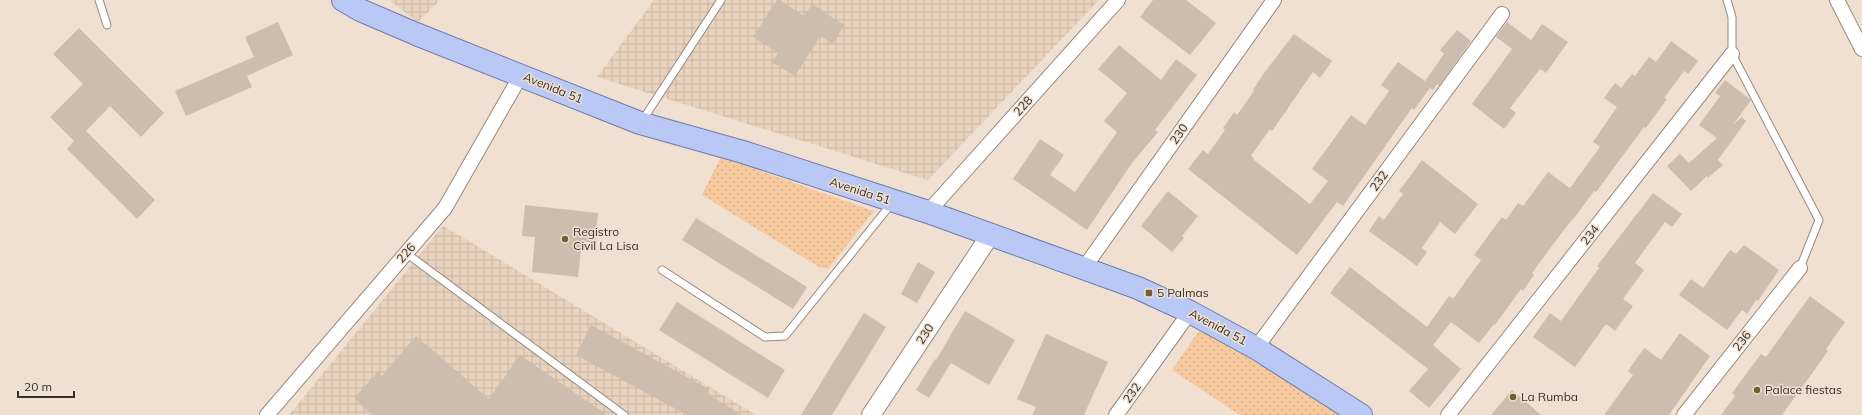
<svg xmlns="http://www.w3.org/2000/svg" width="1862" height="415" font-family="Mulish,sans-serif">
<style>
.industrial{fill:url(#industrial-grid)}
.green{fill:url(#green-dots)}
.building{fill:#ccbdaf}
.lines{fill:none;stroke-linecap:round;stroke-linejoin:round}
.service-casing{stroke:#98897c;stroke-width:9}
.minor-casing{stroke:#98897c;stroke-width:16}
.tertiary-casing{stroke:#98897c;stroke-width:20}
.primary-casing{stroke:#6d7ba8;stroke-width:24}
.service{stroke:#fff;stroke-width:7}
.minor{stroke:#fff;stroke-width:14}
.tertiary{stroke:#fff;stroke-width:18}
.primary{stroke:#b9c8f4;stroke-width:22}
.poi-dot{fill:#6f602e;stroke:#f0e0d1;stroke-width:1.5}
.labels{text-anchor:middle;stroke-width:3;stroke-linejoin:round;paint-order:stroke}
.street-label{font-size:12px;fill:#37312b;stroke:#f0e0d1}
.poi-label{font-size:12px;fill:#37312b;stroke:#f0e0d1;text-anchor:start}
</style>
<defs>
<pattern id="industrial-grid" width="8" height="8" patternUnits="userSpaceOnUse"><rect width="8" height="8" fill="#e8d3bf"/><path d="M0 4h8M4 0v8" fill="none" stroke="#c8b6a4"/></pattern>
<pattern id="green-dots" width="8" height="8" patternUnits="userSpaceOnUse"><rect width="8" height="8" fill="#f6c99f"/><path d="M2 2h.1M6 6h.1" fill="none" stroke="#d4ad89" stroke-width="1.8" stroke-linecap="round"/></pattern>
</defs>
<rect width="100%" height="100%" fill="#f0e0d1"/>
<!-- industrial -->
<path class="industrial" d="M389,0H440L418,22Z
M654,0H1099L928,180L597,77Z
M443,226L462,237L756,415H289Z"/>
<!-- green -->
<path class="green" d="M721,157L874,211L828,269L819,267L702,195Z
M1201,328L1334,410L1340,415H1240L1172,370Z"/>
<!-- building -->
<path class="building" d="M777,0H780L804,16L812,4L844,25L833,44L820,36L795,76L772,62L778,53L753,37Z
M1153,0H1186L1216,23L1190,55L1140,17Z
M278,22L293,55L247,76L252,87L186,116L175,91L254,57L245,37Z
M1507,22L1531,40L1542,24L1568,42L1546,73L1540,69L1510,108L1516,113L1504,129L1472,104L1512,49L1496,37Z
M79,28L164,113L141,137L110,106L86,131L155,200L137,219L67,149L74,141L50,117L83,84L53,54Z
M1457,30L1471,41L1439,86L1437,84L1433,90L1430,88L1414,110L1412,108L1343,206L1337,202L1297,255L1188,169L1203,150L1208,154L1225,130L1223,128L1234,112L1237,115L1254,91L1253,90L1264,73L1294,34L1332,61L1320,78L1313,72L1272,131L1270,129L1251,156L1254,158L1253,159L1310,204L1328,181L1312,169L1351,115L1365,125L1389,91L1381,85L1398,62L1425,81L1444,54L1440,50Z
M1671,41L1698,61L1688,74L1684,71L1664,98L1667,99L1646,128L1644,127L1596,192L1594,191L1578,213L1563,231L1532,273L1534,275L1523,291L1521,289L1495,325L1494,324L1479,343L1451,322L1433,345L1461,369L1429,408L1409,391L1428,369L1330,293L1350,267L1427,327L1449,296L1453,299L1481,260L1474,255L1502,217L1506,220L1518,203L1523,206L1548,172L1570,188L1600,147L1593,142L1617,107L1604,98L1615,83L1621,88L1632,74L1635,76L1649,57L1656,62Z
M1119,45L1161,80L1176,59L1197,75L1155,130L1158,132L1132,163L1087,230L1013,179L1040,139L1064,155L1050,175L1075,192L1117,132L1104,121L1127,93L1098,69Z
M1725,80L1751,100L1733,125L1742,117L1746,121L1718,160L1723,165L1708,178L1707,176L1691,191L1667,166L1680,154L1689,163L1717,138L1699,125L1720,96L1715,93Z
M1422,160L1478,204L1455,234L1440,222L1422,248L1427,252L1417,266L1369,231L1379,216L1384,220L1403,194L1399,191Z
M1168,191L1198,216L1182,236L1184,238L1172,252L1141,226Z
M1653,193L1682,214L1672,227L1665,222L1635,263L1644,270L1623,299L1633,306L1615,331L1606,324L1575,367L1533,337L1550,313L1561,321L1599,268L1597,266Z
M525,205L598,213L595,243L582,241L578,277L532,272L535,237L522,236Z
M696,218L807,287L793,309L682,240Z
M1744,245L1779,270L1758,301L1756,300L1747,314L1742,310L1727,330L1679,295L1691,279L1703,288L1730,250L1736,254Z
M918,262L935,272L917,303L901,294Z
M1810,296L1845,322L1826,349L1828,351L1782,415H1721L1735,396L1732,393L1761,354L1766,357Z
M677,302L785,370L768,398L659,330Z
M965,311L1015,340L989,385L951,363L929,398L916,390L935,359L936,360Z
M864,313L886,327L832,415H801Z
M591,325L709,389L707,393L741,415H687L576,355Z
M1680,333L1710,356L1669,415H1604L1633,375L1628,371L1644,348L1661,360Z
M1046,334L1108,362L1084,415H1032L1036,407L1017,399Z
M416,336L489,399L520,355L607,415H372L354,398L378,372L382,376Z
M1512,390L1541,415H1491Z"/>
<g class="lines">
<defs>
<path id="service" d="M99,0L107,25
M1727,0L1732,17V54L1819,220L1800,268
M642,121L721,0
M406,253L624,415
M662,270L765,337L785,336L892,203"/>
<path id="minor" d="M1837,0L1862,49
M928,212L1118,0
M1084,268L1274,0
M1256,348L1502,14
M267,415L445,208L521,75
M1116,415L1190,312
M1448,415L1732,54
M1684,415L1800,268"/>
<path id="tertiary" d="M871,415L991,234"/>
<path id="primary" d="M343,0L360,10L416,34L640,123L743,152L928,212L1138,288L1190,312L1256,348L1361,415"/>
</defs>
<!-- service casing -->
<use href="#service" class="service-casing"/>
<!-- minor casing -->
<use href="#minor" class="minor-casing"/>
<!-- tertiary casing -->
<use href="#tertiary" class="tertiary-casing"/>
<!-- primary casing -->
<use href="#primary" class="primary-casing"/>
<!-- service -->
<use href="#service" class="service"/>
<!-- minor -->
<use href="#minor" class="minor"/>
<!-- tertiary -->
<use href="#tertiary" class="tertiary"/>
<!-- primary -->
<use href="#primary" class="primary"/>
</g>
<!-- markers -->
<g class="poi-dot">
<circle cx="565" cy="239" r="4"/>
<rect x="1145" y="289" width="8" height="8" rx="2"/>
<circle cx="1757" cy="390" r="4"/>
<circle cx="1513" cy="397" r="4"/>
</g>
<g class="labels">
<!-- street labels -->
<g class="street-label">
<text transform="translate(553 88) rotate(22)" y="4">Avenida 51</text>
<text transform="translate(1023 106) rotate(-48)" y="4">228</text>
<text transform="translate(1179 134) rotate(-55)" y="4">230</text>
<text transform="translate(1379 181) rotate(-54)" y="4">232</text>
<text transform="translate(860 191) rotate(18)" y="4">Avenida 51</text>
<text transform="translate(1590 235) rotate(-52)" y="4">234</text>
<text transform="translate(406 253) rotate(-49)" y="4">226</text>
<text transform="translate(1218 327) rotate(28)" y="4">Avenida 51</text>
<text transform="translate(925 334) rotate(-57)" y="4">230</text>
<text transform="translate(1742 341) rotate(-52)" y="4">236</text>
<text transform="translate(1132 393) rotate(-54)" y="4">232</text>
</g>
<!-- poi labels -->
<g class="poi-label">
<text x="573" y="236">Registro<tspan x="573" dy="14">Civil La Lisa</tspan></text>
<text x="1157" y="297">5 Palmas</text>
<text x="1765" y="394">Palace fiestas</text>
<text x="1521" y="401">La Rumba</text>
</g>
</g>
<!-- scale -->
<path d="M18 391v6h56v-6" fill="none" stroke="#37312b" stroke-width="2"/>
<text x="24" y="391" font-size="12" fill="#37312b" stroke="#f0e0d1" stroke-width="3" paint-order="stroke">20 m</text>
</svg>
